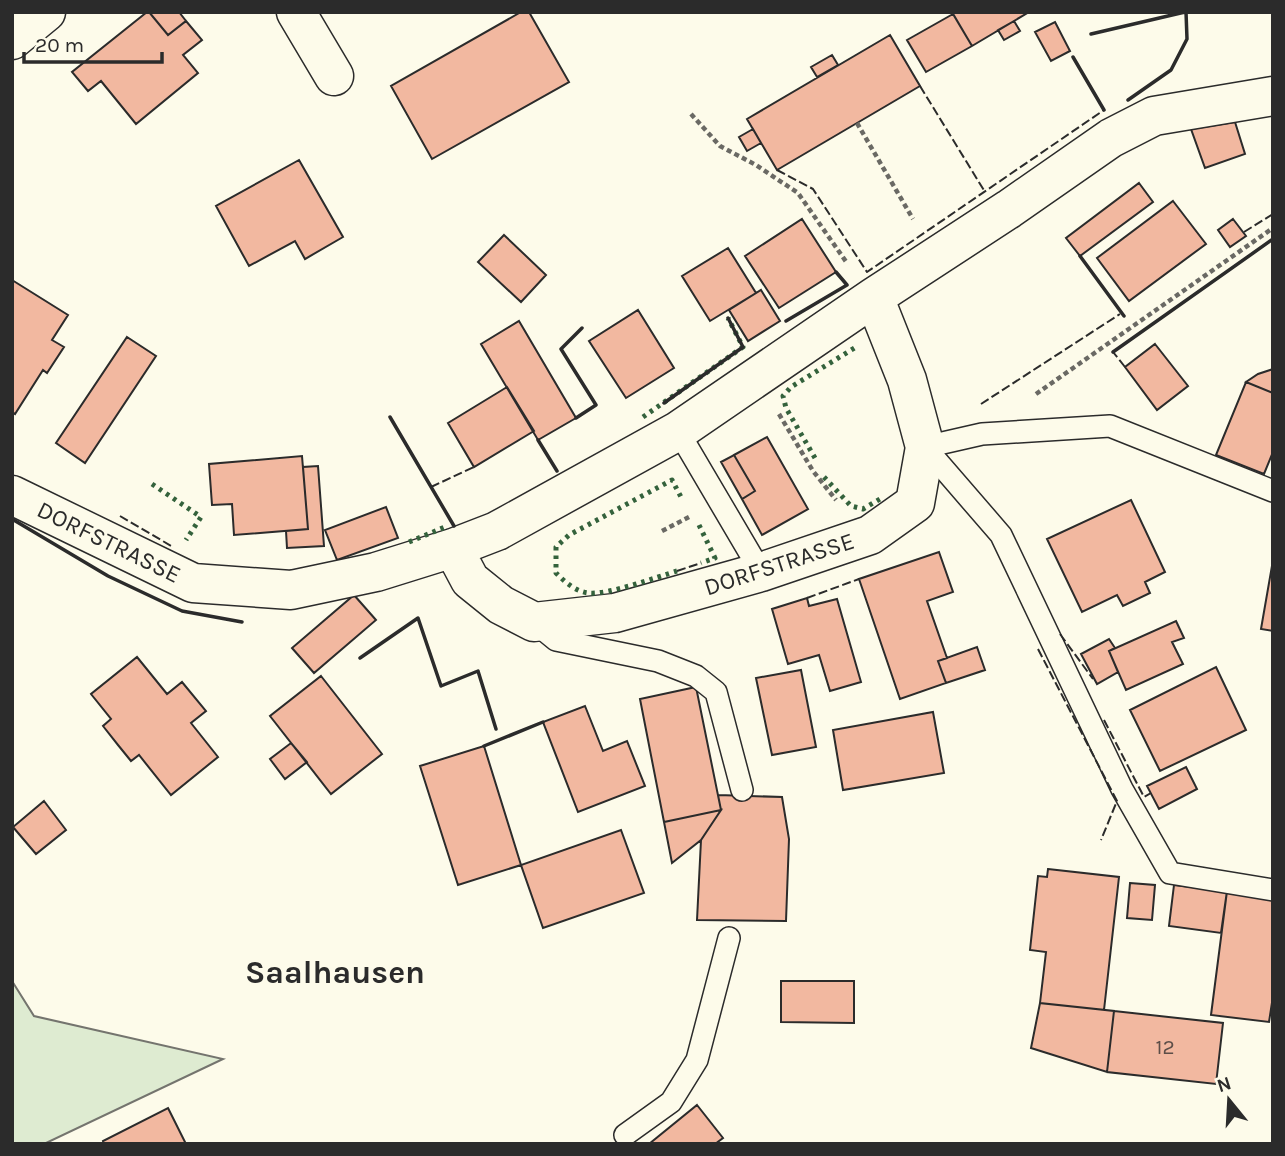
<svg xmlns="http://www.w3.org/2000/svg" width="1285" height="1156" font-family="Karla,sans-serif">
<style>
.green{fill:#deebd1;stroke:#74746e;stroke-width:2}
.building{fill:#f2b8a0;stroke:#2b2b2b;stroke-width:2}
.lines{fill:none;stroke-linecap:round;stroke-linejoin:round}
.lane-casing{stroke:#2b2b2b;stroke-width:24}
.street-casing{stroke:#2b2b2b;stroke-width:41}
.path{stroke:#6a6964;stroke-width:4.5;stroke-dasharray:5 3.5;stroke-linecap:butt}
.lane{stroke:#fdfbea;stroke-width:21}
.street{stroke:#fdfbea;stroke-width:38}
.hedge{stroke:#34623c;stroke-width:5;stroke-dasharray:3.5 5;stroke-linecap:butt}
.fence{stroke:#2b2b2b;stroke-width:2;stroke-dasharray:9 3.5;stroke-linecap:butt}
.wall{stroke:#2b2b2b;stroke-width:3.5}
.labels{text-anchor:middle;stroke-width:5;stroke-linejoin:round;paint-order:stroke}
.number-label{font-size:21px;fill:#5d4e48}
.street-label{font-size:24px;fill:#2b2b2b;stroke:#fdfbea}
.district-label{font-size:32px;font-weight:bold;fill:#2b2b2b;stroke:#fdfbea}
</style>
<rect width="100%" height="100%" fill="#fdfbea"/>
<!-- green -->
<path class="green" d="M12,981L34,1016L223,1059L44,1144H12Z"/>
<!-- building -->
<path class="building" d="M147,12H149L168,35L186,21L202,40L183,55L198,73L136,124L101,81L88,91L72,72Z
M149,12H179L186,21L168,35Z
M521,12H529L569,82L432,159L391,86Z
M952,12H1029L972,46Z
M953,14L972,46L926,72L907,40Z
M1014,21L1020,31L1004,40L998,30Z
M1055,22L1070,51L1051,61L1035,32Z
M890,35L920,86L777,170L747,119Z
M832,55L838,65L817,77L811,67Z
M1235,122L1245,154L1205,168L1191,129Z
M753,129L761,143L747,151L739,137Z
M299,160L343,237L305,259L295,241L249,266L216,206Z
M1139,183L1153,202L1080,256L1066,238Z
M1173,201L1206,244L1129,301L1097,258Z
M802,219L836,272L779,308L745,256Z
M1233,219L1246,236L1230,247L1218,230Z
M504,235L546,275L521,302L478,262Z
M728,248L756,293L710,321L682,276Z
M12,280L68,315L52,340L64,347L47,373L43,370L15,414L12,412Z
M761,290L780,321L748,341L729,310Z
M638,310L674,368L626,398L589,341Z
M519,321L576,418L538,440L481,344Z
M127,337L156,356L85,463L56,443Z
M1155,344L1188,386L1157,410L1125,367Z
M1273,369V393L1246,382L1258,374Z
M1246,382L1273,393V452L1264,474L1216,455Z
M507,387L534,431L474,467L448,423Z
M767,437L808,509L762,535L742,499L755,491L734,455Z
M734,455L755,491L742,499L721,462Z
M302,456L308,529L234,535L232,504L212,505L209,464Z
M318,466L324,546L287,548L286,531L308,529L303,467Z
M1131,500L1165,572L1145,582L1150,593L1123,606L1117,595L1082,612L1047,539Z
M386,507L398,538L337,560L325,530Z
M939,552L953,592L927,601L947,658L938,661L946,683L900,699L859,579Z
M1273,560V631L1261,629Z
M354,595L376,620L314,673L292,648Z
M807,598L809,606L837,599L861,682L830,691L819,655L788,664L772,609Z
M1176,621L1184,638L1172,642L1183,664L1126,690L1109,651Z
M1109,639L1115,648L1109,651L1118,672L1097,684L1081,654Z
M977,647L985,670L946,683L938,661Z
M137,657L167,694L182,682L206,711L191,723L218,757L171,795L139,755L131,761L118,745L103,726L111,719L91,694Z
M1216,667L1246,730L1160,771L1130,710Z
M801,670L816,747L772,755L756,678Z
M321,676L382,754L331,794L270,716Z
M696,687L721,810L664,822L640,699Z
M585,706L603,751L627,741L645,786L578,812L543,722Z
M933,712L944,773L843,790L833,730Z
M291,743L307,762L285,779L270,759Z
M484,746L521,865L458,885L420,766Z
M1186,767L1197,789L1159,809L1147,786Z
M718,795L782,797L789,839L786,921L697,920L701,840L721,810Z
M44,801L66,830L36,854L13,827Z
M721,810L701,840L672,863L664,822Z
M621,830L644,893L543,928L521,865Z
M1048,869L1119,877L1104,1010L1040,1003L1046,952L1030,950L1038,876L1047,877Z
M1130,883L1155,885L1152,920L1127,918Z
M1174,885L1227,891L1221,933L1169,926Z
M1227,891L1273,897V996L1269,1022L1211,1015Z
M781,981H854V1023L781,1022Z
M1040,1003L1114,1011L1107,1072L1031,1048Z
M1114,1011L1223,1023L1216,1084L1107,1072Z
M697,1105L723,1138L715,1144H649Z
M168,1108L186,1144H104L103,1141Z"/>
<g class="lines">
<defs>
<path id="lane" d="M678,431L761,572
M1273,491L1110,426L982,434L925,447L1001,535L1122,789L1170,873L1273,890
M534,622L556,640L658,661L696,676L716,692L742,790
M625,1135L671,1102L697,1060L729,938"/>
<path id="street" d="M296,12L334,76
M12,40L46,12
M12,495L193,583L291,590L376,572L453,548L497,531L678,431L874,297L1009,209L1111,138L1154,116L1273,96
M453,548L470,580L501,605L534,622L615,613L761,572L870,535L915,503L925,447L907,380L874,297"/>
</defs>
<!-- lane casing -->
<use href="#lane" class="lane-casing"/>
<!-- street casing -->
<use href="#street" class="street-casing"/>
<!-- path -->
<path class="path" d="M691,114L720,146L756,165L798,193L847,263
M857,123L913,219
M1036,394L1273,228
M779,414L813,471L836,500
M662,531L689,517"/>
<!-- lane -->
<use href="#lane" class="lane"/>
<!-- street -->
<use href="#street" class="street"/>
<!-- hedge -->
<path class="hedge" d="M643,417L743,347L728,318
M815,458L786,408L783,396L791,387L856,347
M824,477L851,506L863,509L880,499
M152,484L201,517L186,540
M699,525L715,558L701,563
M409,542L445,527
M677,571C657,577 608,595 589,593C576,592 565,582 556,573V547L569,535L672,480L681,497"/>
<!-- fence -->
<path class="fence" d="M920,86L985,192
M777,170L813,189L867,272L1104,110
M1244,232L1273,214
M1125,367L1113,352L1273,239
M981,404L1120,314
M431,487L474,467
M120,516L173,547
M677,571L701,563
M807,598L859,579
M1060,634L1093,679
M1038,649L1117,801L1101,840
M1104,720L1144,797L1151,793"/>
<!-- wall -->
<path class="wall" d="M1091,34L1185,12
M1073,57L1104,110
M1128,100L1171,70L1187,39L1186,12
M1080,256L1124,316
M786,321L847,285L836,272
M1113,352L1273,239
M664,403L743,347L728,318
M390,417L454,526
M576,418L596,405L561,349L582,328
M538,440L557,471
M12,519L108,576L182,611L242,622
M360,658L418,618L441,686L478,671L496,729
M484,746L543,722"/>
</g>
<g class="labels">
<!-- number labels -->
<g class="number-label">
<text x="1165" y="1054">12</text>
</g>
<!-- street labels -->
<g class="street-label">
<text transform="translate(109 542) rotate(26)" y="8">DORFSTRASSE</text>
<text transform="translate(779 564) rotate(-18)" y="8">DORFSTRASSE</text>
</g>
<!-- district labels -->
<g class="district-label">
<text x="335" y="983">Saalhausen</text>
</g>
</g>
<!-- border -->
<rect width="1285" height="1156" fill="none" stroke="#2b2b2b" stroke-width="28"/>
<!-- north arrow -->
<g transform="translate(1229 1100) rotate(342)" stroke="#fdfbea" stroke-width="5" paint-order="stroke">
<path d="M0-5L12 26L0 18L-12 26Z" fill="#2b2b2b"/>
<text y="-10" font-size="19" font-weight="bold" text-anchor="middle" fill="#2b2b2b">N</text>
</g>
<!-- scale -->
<path d="M24 52v10h138v-10" fill="none" stroke="#2b2b2b" stroke-width="3.5"/>
<text x="35" y="52" font-size="21" fill="#2b2b2b" stroke="#fdfbea" stroke-width="5" paint-order="stroke">20 m</text>
</svg>
